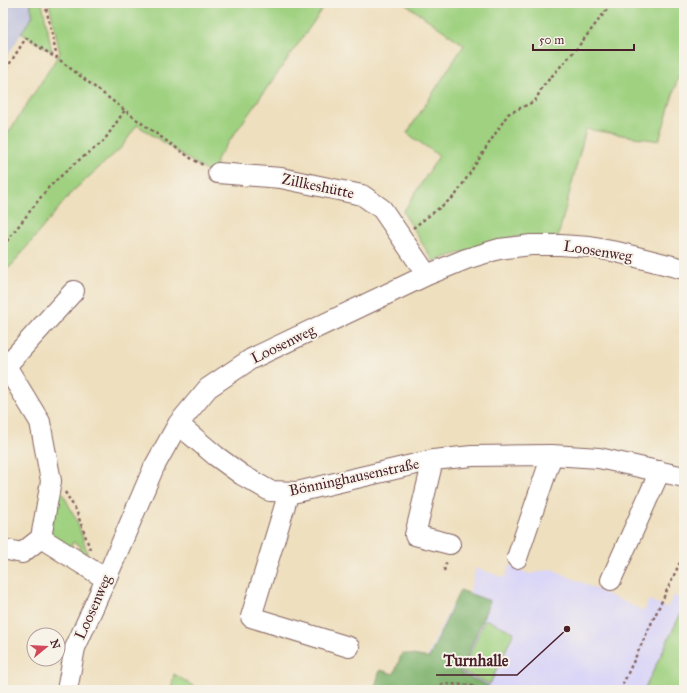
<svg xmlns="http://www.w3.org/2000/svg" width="687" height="693" font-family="'IM FELL Great Primer',serif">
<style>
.built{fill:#dad6f7}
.industrial{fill:#c0c2dd}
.green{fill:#9fd180;stroke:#747856}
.forest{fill:#7fb36e;stroke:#64694c}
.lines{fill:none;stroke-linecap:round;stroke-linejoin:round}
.minor-casing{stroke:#83625e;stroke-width:22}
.path{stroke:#83625e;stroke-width:2.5;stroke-dasharray:3 3;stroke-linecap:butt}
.minor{stroke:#fff;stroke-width:20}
.labels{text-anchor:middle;stroke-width:4;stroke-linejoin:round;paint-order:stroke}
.street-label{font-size:15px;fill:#4a1f2b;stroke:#f7f3e8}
.leader{fill:none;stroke:#4a1f2b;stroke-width:1.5}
.callout-dot{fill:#4a1f2b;stroke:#f7f3e8;stroke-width:1.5}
.callout-label{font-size:16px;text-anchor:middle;font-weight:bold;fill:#4a1f2b;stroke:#f7f3e8;stroke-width:4;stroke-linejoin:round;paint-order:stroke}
</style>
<rect width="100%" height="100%" fill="#f7f3e8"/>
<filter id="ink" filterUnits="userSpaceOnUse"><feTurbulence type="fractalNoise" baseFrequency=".025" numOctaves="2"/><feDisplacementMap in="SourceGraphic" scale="8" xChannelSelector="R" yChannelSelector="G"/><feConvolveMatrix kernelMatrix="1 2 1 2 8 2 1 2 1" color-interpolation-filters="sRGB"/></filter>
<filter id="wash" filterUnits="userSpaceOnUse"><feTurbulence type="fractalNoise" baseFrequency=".012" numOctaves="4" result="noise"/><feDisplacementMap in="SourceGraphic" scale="16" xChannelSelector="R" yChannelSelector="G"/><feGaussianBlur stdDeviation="0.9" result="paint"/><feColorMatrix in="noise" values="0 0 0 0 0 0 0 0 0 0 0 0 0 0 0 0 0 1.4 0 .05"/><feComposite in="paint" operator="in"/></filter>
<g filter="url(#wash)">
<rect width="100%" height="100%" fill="#eedfbe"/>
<!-- built -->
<path class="built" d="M510,565L529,574L552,569L644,611L649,600L667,608L674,595L684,600V690H412L451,606L465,608L476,568L505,578Z"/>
<!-- industrial -->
<path class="industrial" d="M3,3H30L33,16L3,62Z"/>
<!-- green -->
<path class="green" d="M30,3H42L52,52L21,33L33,16Z
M49,3H327L216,160L215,177L137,125L122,147L72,192L11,266L3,272V141L60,53Z
M404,3H684V65L680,71L659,141L586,129L558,237H515L433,261L403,212L439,156L407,133L464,45Z
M58,490H60L62,492L78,523L87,552L85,555L78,553L81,546L73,542L70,549L49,537Z
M681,613L684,614V690H644Z
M485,619L514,632L490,684L462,672Z
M174,674L193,686L205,690H171Z"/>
<!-- forest -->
<path class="forest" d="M460,590L490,601L460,673L489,686L487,690H374L380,670L394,674L402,653L429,658Z"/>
</g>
<g filter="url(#ink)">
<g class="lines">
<defs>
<path id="minor" d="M218,173L281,178L362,195L382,209L427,275
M3,362L6,366L74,291
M3,369L6,366L40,422L51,481L41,538
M178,424L216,456L242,475L270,491L297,492L433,460L472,456L552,455L599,458L684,477
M433,460L415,535L450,544
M289,492L251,617L349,647
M3,549L22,553L41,538L106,579
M517,558L552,455
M611,580L660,471
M67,690L75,648L106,579L154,467L178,424L208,388L251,359L427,275L466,259L499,249L531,245H560L590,247L617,252L684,269"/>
</defs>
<!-- minor casing -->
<use href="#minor" class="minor-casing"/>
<!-- path -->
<path class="path" d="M45,3L57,58L140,122L192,159L205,166
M3,74L26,38L56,58
M413,228L455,196L508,114L535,101L543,86L577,48L612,3
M3,246L48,188L74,164L103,142L125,110
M65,492L76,510L90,549
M444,571L447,560
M430,690L443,684L470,685L481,690
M620,690L684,554"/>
<!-- minor -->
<use href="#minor" class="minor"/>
</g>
</g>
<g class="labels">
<!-- street labels -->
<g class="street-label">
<text transform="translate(318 186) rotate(12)" y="5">Zillkeshütte</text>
<text transform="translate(598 251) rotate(9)" y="5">Loosenweg</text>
<text transform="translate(283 344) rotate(-26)" y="5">Loosenweg</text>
<text transform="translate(354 477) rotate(-12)" y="5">Bönninghausenstraße</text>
<text transform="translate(93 607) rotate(-66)" y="5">Loosenweg</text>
</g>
</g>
<!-- callouts -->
<path class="leader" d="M567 629L517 675H436"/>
<circle class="callout-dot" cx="567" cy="629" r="4"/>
<g class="callout-label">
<text x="476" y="666">Turnhalle</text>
</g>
<!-- margin -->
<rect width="687" height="693" fill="none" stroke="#f7f3e8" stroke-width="16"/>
<!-- north arrow -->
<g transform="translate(46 647) rotate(72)"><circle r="19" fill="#f7f3e8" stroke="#b29e9c"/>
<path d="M0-3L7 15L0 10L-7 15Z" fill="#d1495b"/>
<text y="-6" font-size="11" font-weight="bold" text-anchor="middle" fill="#4a1f2b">N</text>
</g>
<!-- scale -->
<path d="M533 44v6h101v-6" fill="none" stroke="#4a1f2b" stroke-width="2"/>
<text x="539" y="44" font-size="12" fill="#4a1f2b" stroke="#f7f3e8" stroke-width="3" paint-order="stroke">50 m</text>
</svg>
